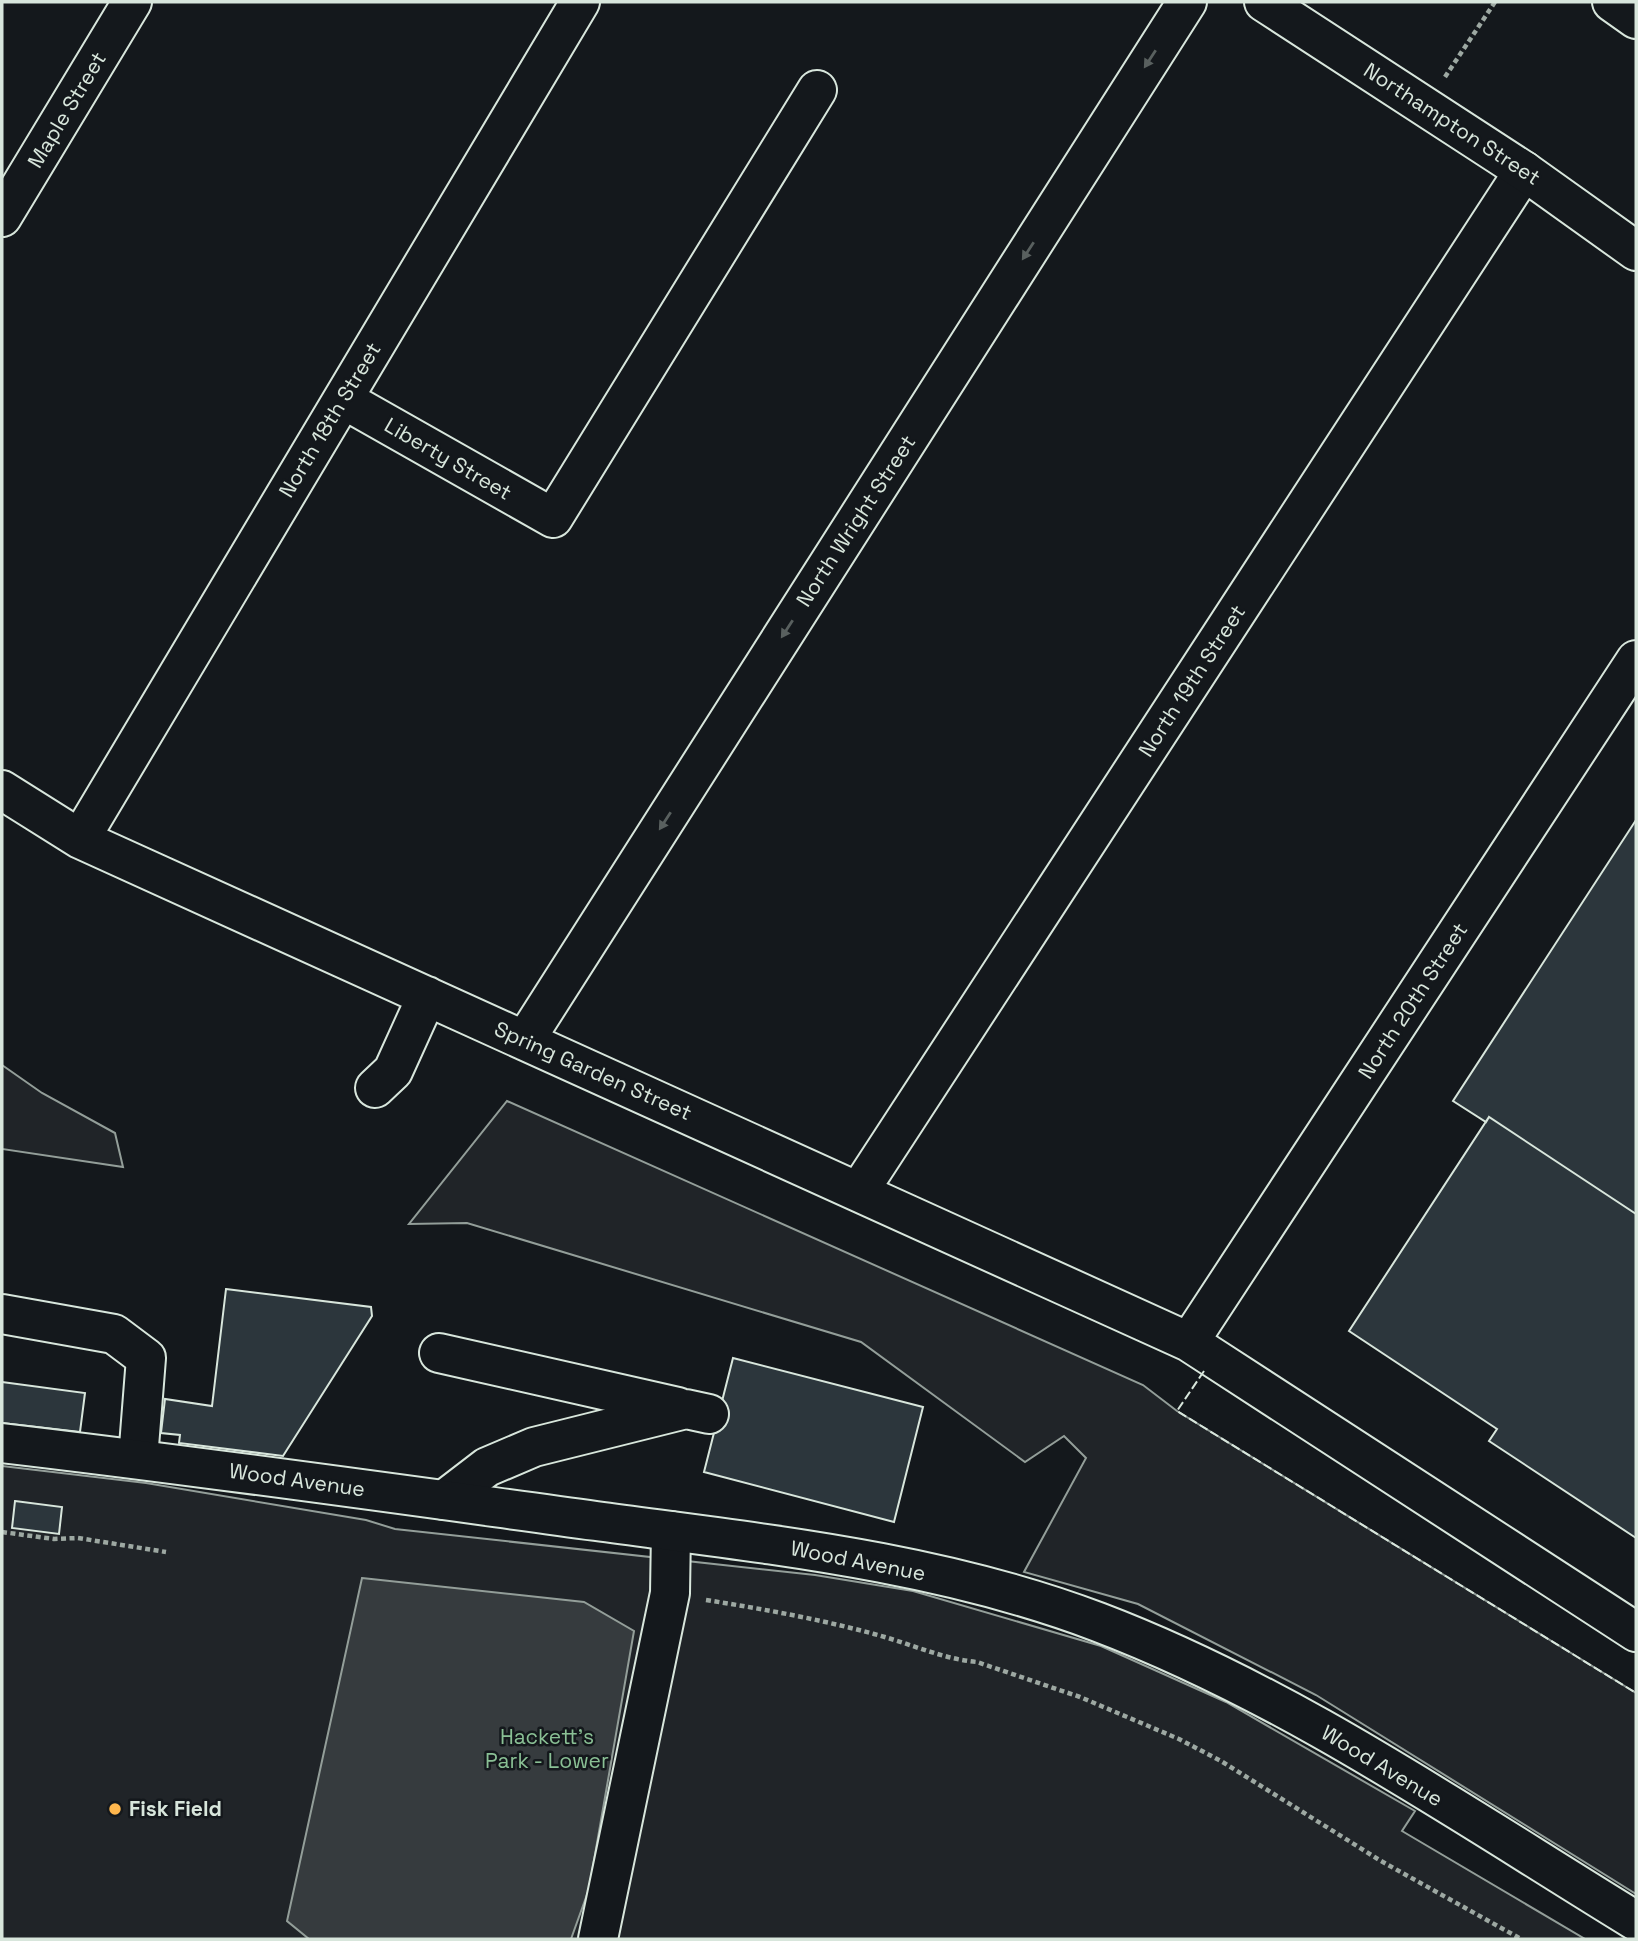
<svg xmlns="http://www.w3.org/2000/svg" width="1638" height="1941" font-family="'Space Grotesk',sans-serif">
<style>
.green{fill:#202428;stroke:#939e99;stroke-width:2}
.water{fill:#363b3e;stroke:#939e99;stroke-width:2}
.building{fill:#2c363c;stroke:#d8e6dc;stroke-width:2}
.lines{fill:none;stroke-linecap:round;stroke-linejoin:round}
.minor-casing{stroke:#d8e6dc;stroke-width:42}
.major-casing{stroke:#d8e6dc;stroke-width:42}
.path{stroke:#9da8a2;stroke-width:4.5;stroke-dasharray:5 3.5;stroke-linecap:butt}
.minor{stroke:#14181c;stroke-width:38}
.major{stroke:#14181c;stroke-width:38}
.fence{stroke:#d8e6dc;stroke-width:2;stroke-dasharray:9 3.5;stroke-linecap:butt}
.oneway{fill:#59605f}
.poi-dot{fill:#ffb74d;stroke:#14181c;stroke-width:2.5}
.labels{text-anchor:middle;stroke-width:5;stroke-linejoin:round;paint-order:stroke}
.street-label{font-size:21px;fill:#d8e6dc;stroke:#14181c}
.park-label{font-size:21px;fill:#8ac095;stroke:#14181c}
.poi-label{font-size:21px;font-weight:bold;fill:#d8e6dc;stroke:#14181c;text-anchor:start}
</style>
<rect width="100%" height="100%" fill="#14181c"/>
<!-- green -->
<path class="green" d="M2,1065L42,1093L115,1133L123,1167L2,1149Z
M507,1101L1143,1385L1177,1411L1636,1693V1894L1316,1695L1138,1604L1024,1572L1086,1458L1064,1436L1025,1462L861,1342L467,1223L409,1224Z
M2,1466L146,1483L366,1520L395,1529L815,1575L913,1591L1101,1646L1226,1702L1415,1811L1402,1831L1585,1939H2Z"/>
<!-- water -->
<path class="water" d="M362,1578L584,1602L634,1631L589,1889L571,1939H309L287,1921Z"/>
<!-- building -->
<path class="building" d="M1636,820V1214L1489,1117L1486,1122L1453,1101Z
M1489,1117L1636,1214V1538L1489,1441L1497,1429L1349,1331Z
M226,1289L371,1307L372,1316L283,1456L179,1443L180,1435L161,1433L165,1399L212,1406Z
M733,1358L923,1407L894,1522L704,1472Z
M2,1382L85,1393L80,1432L2,1423Z
M15,1501L62,1507L59,1534L12,1528Z"/>
<g class="lines">
<defs>
<path id="minor" d="M1612,2L1636,19
M2,217L132,2
M343,399L553,518L817,90
M2,790L80,839L1189,1342L1636,1632
M80,839L580,2
M525,1040L1187,2
M375,1088L393,1071L427,996
M859,1191L1524,171
M2,1314L114,1334L146,1358L138,1459
M1189,1342L1636,660
M439,1353L678,1407
M444,1500L487,1467L534,1447L686,1409L709,1414
M598,1939L670,1593L671,1531"/>
<path id="major" d="M1264,2L1524,171L1636,251
M2,1443C200,1466 398,1494 596,1521C765,1544 937,1561 1098,1622C1290,1695 1461,1814 1636,1921"/>
</defs>
<!-- minor casing -->
<use href="#minor" class="minor-casing"/>
<!-- major casing -->
<use href="#major" class="major-casing"/>
<!-- path -->
<path class="path" d="M1445,77L1495,2
M2,1532L54,1539L78,1538L166,1552
M706,1600C763,1609 819,1619 874,1634C909,1643 942,1659 977,1662L1080,1697L1179,1739L1221,1761L1381,1861L1521,1939"/>
<!-- minor -->
<use href="#minor" class="minor"/>
<!-- major -->
<use href="#major" class="major"/>
<!-- fence -->
<path class="fence" d="M1204,1371L1177,1411L1636,1693"/>
</g>
<!-- one-way arrows -->
<defs><path id="oneway-solid" d="M-6-.8H1V-3.2L6.5 0L1 3.2V.8H-6Z" transform="scale(1.75)"/></defs>
<g class="oneway">
<use href="#oneway-solid" transform="translate(1150 59) rotate(123)"/>
<use href="#oneway-solid" transform="translate(1028 251) rotate(123)"/>
<use href="#oneway-solid" transform="translate(787 629) rotate(123)"/>
<use href="#oneway-solid" transform="translate(665 821) rotate(123)"/>
</g>
<!-- markers -->
<circle class="poi-dot" cx="115" cy="1809" r="7"/>
<g class="labels">
<!-- street labels -->
<g class="street-label">
<text transform="translate(67 110) rotate(-59)" y="7">Maple Street</text>
<text transform="translate(1452 124) rotate(33)" y="7">Northampton Street</text>
<text transform="translate(330 420) rotate(-59)" y="7">North 18th Street</text>
<text transform="translate(448 459) rotate(30)" y="7">Liberty Street</text>
<text transform="translate(856 521) rotate(-57)" y="7">North Wright Street</text>
<text transform="translate(1192 681) rotate(-57)" y="7">North 19th Street</text>
<text transform="translate(1413 1001) rotate(-57)" y="7">North 20th Street</text>
<text transform="translate(593 1071) rotate(24)" y="7">Spring Garden Street</text>
<text transform="translate(297 1480) rotate(8)" y="7">Wood Avenue</text>
<text transform="translate(858 1561) rotate(11)" y="7">Wood Avenue</text>
<text transform="translate(1382 1766) rotate(31)" y="7">Wood Avenue</text>
</g>
<!-- park labels -->
<g class="park-label">
<text x="547" y="1744">Hackett's<tspan x="547" dy="24">Park - Lower</tspan></text>
</g>
<!-- poi labels -->
<g class="poi-label">
<text x="129" y="1816">Fisk Field</text>
</g>
</g>
<!-- border -->
<rect width="1638" height="1941" fill="none" stroke="#d8e6dc" stroke-width="7"/>
</svg>
